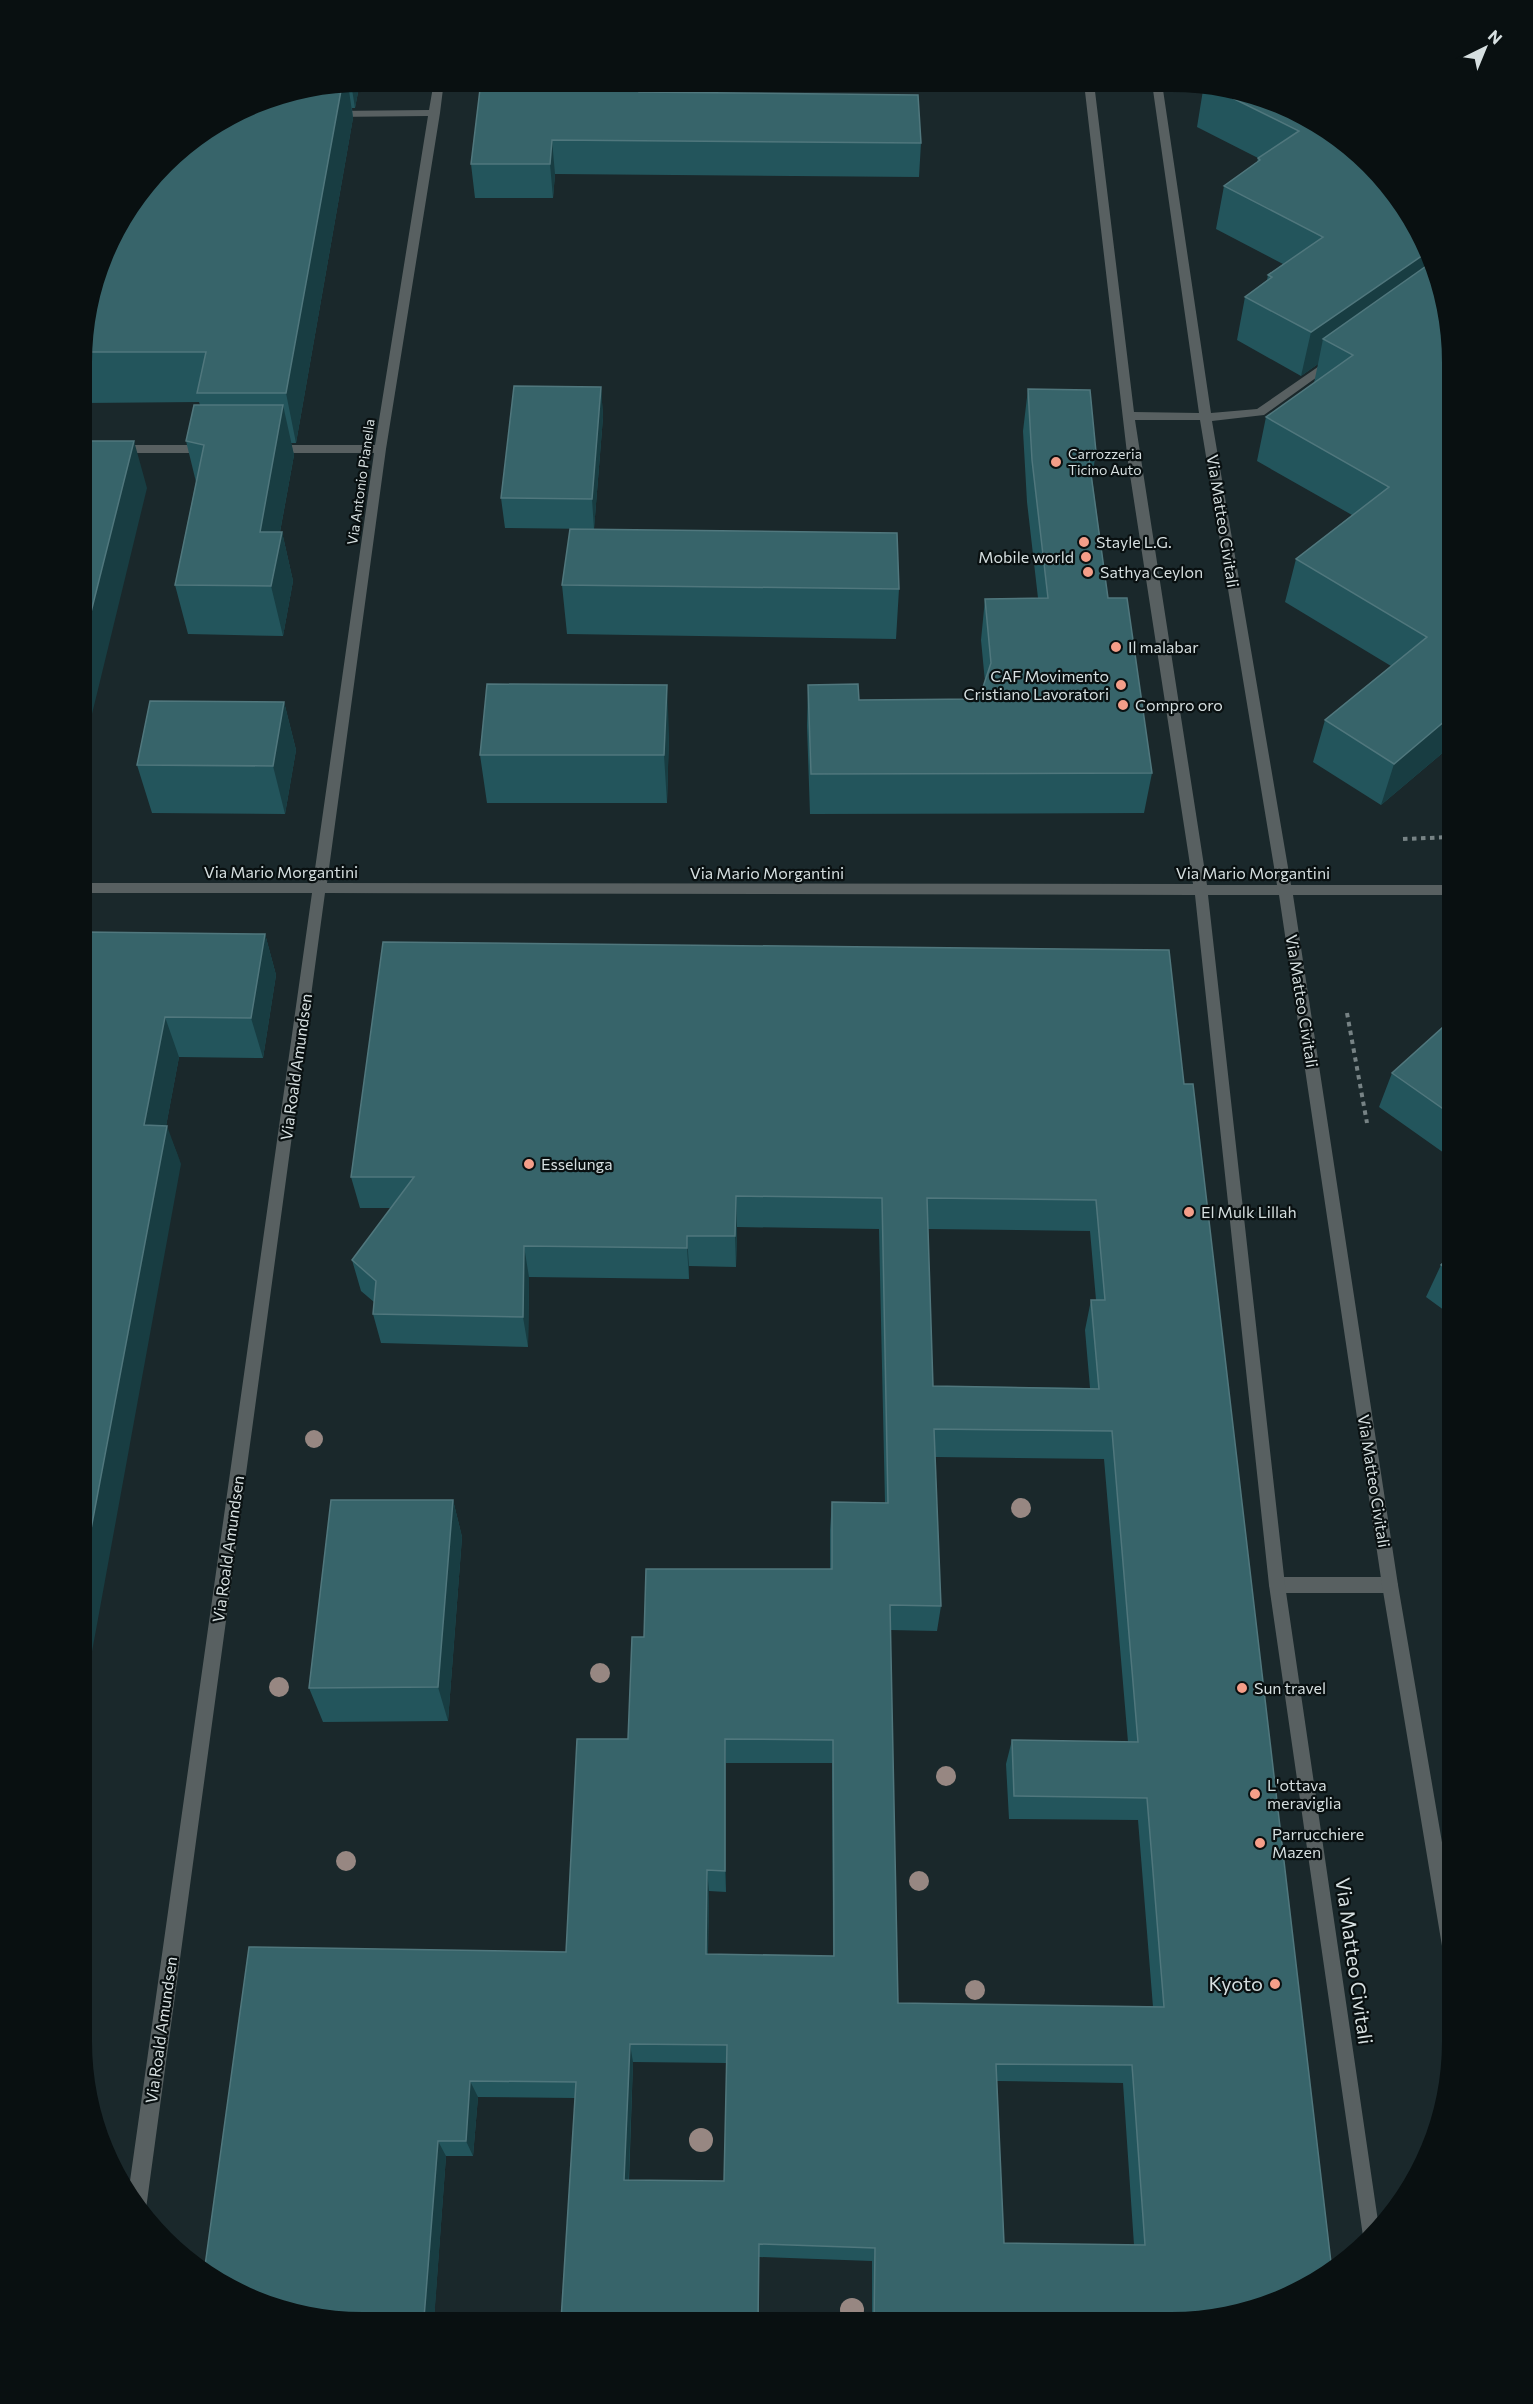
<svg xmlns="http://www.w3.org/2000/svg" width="1533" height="2404" font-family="Commissioner,sans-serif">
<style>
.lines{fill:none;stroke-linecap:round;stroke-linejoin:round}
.path{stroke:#778385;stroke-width:4;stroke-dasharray:4.5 4.5;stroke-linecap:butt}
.lane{fill:#586061;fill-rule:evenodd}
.street{fill:#586061;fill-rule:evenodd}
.tree{fill:#978782}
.wall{fill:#23555c;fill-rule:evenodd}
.shaded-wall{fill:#183d42}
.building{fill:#37646a;stroke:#50777d;stroke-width:1.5;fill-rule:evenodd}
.poi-dot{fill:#f49e89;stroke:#091011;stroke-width:2}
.labels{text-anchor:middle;stroke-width:4.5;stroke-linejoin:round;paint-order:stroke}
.far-poi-label{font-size:14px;fill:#d6dfe0;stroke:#091011;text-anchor:start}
.far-street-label{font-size:14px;fill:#d6dfe0;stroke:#091011}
.street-label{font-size:16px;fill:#d6dfe0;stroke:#091011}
.poi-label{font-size:16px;fill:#d6dfe0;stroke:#091011;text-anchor:start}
.near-street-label{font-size:20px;fill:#d6dfe0;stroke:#091011}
.near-poi-label{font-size:20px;fill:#d6dfe0;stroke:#091011;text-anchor:end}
</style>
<rect width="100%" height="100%" fill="#1a282b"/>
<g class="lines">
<!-- path -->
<path class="path" d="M1403,839L1452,837
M1347,1013L1367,1123"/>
<!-- lane -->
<path class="lane" d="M1277,1577H1390L1396,1580L1398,1585L1396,1590L1390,1593H1277L1271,1590L1269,1585L1271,1580Z"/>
<!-- street -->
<path class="street" d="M434,81H444L440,113L386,449L327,883L1193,884L1128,462L1084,83H1094L1134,412L1199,413L1152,83H1162L1211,413L1257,409L1328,360H1336L1338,362L1264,415L1212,421L1291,885H1452V895H1293L1398,1585L1451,1895V1955L1445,1952L1442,1946L1382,1585L1279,895H1208L1285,1585L1379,2228L1364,2243L1269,1585L1195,895L325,893L146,2209L143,2216L128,2195L312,893H83V883H313L374,453H272L266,449L272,445H375L428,116L333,117L328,114L333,111L429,110ZM1135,420H1200L1277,885H1207Z
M83,445H209L215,449L209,453H83Z"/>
</g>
<!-- trees -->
<g class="tree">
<circle cx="314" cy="1439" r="9"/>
<circle cx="1021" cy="1508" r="10"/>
<circle cx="600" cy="1673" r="10"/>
<circle cx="279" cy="1687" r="10"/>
<circle cx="946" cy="1776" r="10"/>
<circle cx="346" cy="1861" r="10"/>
<circle cx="919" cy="1881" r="10"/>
<circle cx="975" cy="1990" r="10"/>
<circle cx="701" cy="2140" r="12"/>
<circle cx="852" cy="2310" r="12"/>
</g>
<!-- wall -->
<path class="wall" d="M363,81L362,87H359L355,108H352L353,118L296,443H291L294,455L280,532H282L293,581L283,636L188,634L175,585L196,482L186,441L200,405L199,402L83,403V325L254,102Z
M481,81L643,82L642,92L921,143L919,177L555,174L553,198H475L471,164Z
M1204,84L1279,102L1452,362V745L1381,805L1313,762L1325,720L1391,666L1285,602L1296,559L1352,515L1257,461L1266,417L1314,383L1318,364L1301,376L1237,340L1245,297L1267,280L1268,275L1283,264L1216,229L1224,186L1257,162L1258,158L1197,127Z
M601,387L603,417L594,529L505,528L501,498Z
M1028,389L1096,452L1092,478L1108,598L1152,773L1144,813L810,814L807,726L808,685L859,700L979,699L985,682L981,640L985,599L1038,598L1027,502L1023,431Z
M562,585L899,589L896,639L567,634Z
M284,702L296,750L285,814L152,813L137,765Z
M669,733L667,803H487L480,755Z
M83,932L265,934L276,975L263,1058L179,1057L166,1126L181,1164Z
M1169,950L1172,2323L872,2322V2261L759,2257V2322L325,2321L254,2302L566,1952L628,1739L644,1637L830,1569V1530L832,1502L885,1503L879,1229L737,1227L736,1267L689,1266V1279L529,1277L528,1347L381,1343L373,1314L374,1302L361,1291L352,1260L391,1208H360L351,1177ZM928,1229L1090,1231L1096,1300H1091L1085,1330L1090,1388L933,1386ZM935,1457L1104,1459L1128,1742L1012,1740L1006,1764L1009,1819L1138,1820L1153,2007L898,2003L890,1630L937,1631L941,1606ZM726,1763H832L833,1956L708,1954L709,1891L726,1892ZM633,2062L727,2063L724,2181H629ZM997,2081L1123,2083L1134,2245L1004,2243ZM478,2097L575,2098L561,2320L434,2318L446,2156H473Z
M1452,1019V1146L1444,1153L1379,1107L1392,1073Z
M1452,1254V1316L1426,1297L1441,1265Z
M453,1500L462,1537L448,1721L323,1722L309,1688Z"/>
<!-- shaded-wall -->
<path class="shaded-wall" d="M358,82L359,87L355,108L351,83Z
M639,82H643L640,126L639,92Z
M348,84L353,118L296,443L286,393L342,85Z
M552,140L555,174L553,198L550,164Z
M1429,251L1431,254L1436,281L1323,339L1318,364L1301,376L1311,332Z
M601,387L603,417L594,529L592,499Z
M283,405L294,455L271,581L260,532Z
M134,441L147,488L83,751V644Z
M282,532L293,581L283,636L271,586Z
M667,685L669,733L667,803L664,755Z
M284,702L296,750L285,814L273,766Z
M1452,715V745L1381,805L1394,764Z
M265,934L276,975L263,1058L251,1018Z
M165,1017L179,1057L159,1164L144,1125Z
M167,1126L181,1164L81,1712L82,1577Z
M1452,1134V1146L1444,1153Z
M736,1196L737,1227L736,1267L735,1236Z
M687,1236L689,1266V1279L687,1248Z
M524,1246L529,1277L528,1347L523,1317Z
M453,1500L462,1537L448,1721L438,1687Z
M725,1739L726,1763V1892L725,1871Z
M707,1870L709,1891L707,1974L706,1954Z
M630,2044L633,2062L628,2195L624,2180Z
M470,2081L478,2097L473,2156L466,2141Z
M438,2141L446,2156L434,2321L424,2318Z"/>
<!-- building -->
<path class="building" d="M481,81L639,82V92L918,95L921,143L552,140L550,164H471Z
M1208,83L1279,102L1343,139L1394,191L1429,251L1311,332L1245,297L1272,277L1268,275L1323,237L1224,186L1260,160L1258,158L1299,131L1204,84Z
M342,85L286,393H197L206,352H83V325L110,237L176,151L254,102Z
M1432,262L1452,362V715L1394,764L1325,720L1427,637L1296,559L1389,487L1266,417L1353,355L1323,339Z
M514,386L601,387L592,499L501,498Z
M1028,389L1090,390L1096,452H1088L1108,598H1127L1152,773L811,774L808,685L858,684L859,700L979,699L991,663L985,599L1048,598L1032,460Z
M194,405H283L260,532H282L271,586L175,585L204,445L186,441Z
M83,441H134L83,644Z
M570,529L897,533L899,589L562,585Z
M487,684L667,685L664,755H480Z
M150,701L284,702L273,766L137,765Z
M83,932L265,934L251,1018L165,1017L144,1125L167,1126L82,1577Z
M383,942L1169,950L1184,1084H1193L1332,2271L1279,2302L1172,2323L874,2322L875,2248L759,2244L758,2322L325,2321L254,2302L204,2273L249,1947L566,1952L577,1739H628L632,1637H644L646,1569H832V1502L888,1503L882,1198L736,1196L735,1236H687V1248L524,1246L523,1317L373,1314L376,1281L352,1260L414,1177H351ZM927,1198L1096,1200L1105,1300H1091L1099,1389L933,1386ZM934,1429L1112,1431L1138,1742L1012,1740L1014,1796L1147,1798L1164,2007L898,2003L890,1605L941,1606ZM725,1739L833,1740L834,1956L706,1954L707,1870L725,1871ZM630,2044L727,2045L724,2181L624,2180ZM996,2064L1132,2065L1145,2245L1004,2243ZM470,2081L576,2082L561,2320L424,2318L438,2141H466Z
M1452,1019V1115L1392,1073Z
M1452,1254V1273L1441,1265Z
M331,1500H453L438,1687L309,1688Z"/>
<!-- markers -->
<g class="poi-dot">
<circle cx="1056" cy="462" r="6"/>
<circle cx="1084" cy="542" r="6"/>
<circle cx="1086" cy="557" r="6"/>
<circle cx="1088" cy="572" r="6"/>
<circle cx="1116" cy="647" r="6"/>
<circle cx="1121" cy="685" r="6"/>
<circle cx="1123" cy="705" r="6"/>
<circle cx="529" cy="1164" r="6"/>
<circle cx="1189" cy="1212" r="6"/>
<circle cx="1242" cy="1688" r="6"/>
<circle cx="1255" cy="1794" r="6"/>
<circle cx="1260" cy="1843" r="6"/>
<circle cx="1275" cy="1984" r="6"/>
</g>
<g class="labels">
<!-- far-poi labels -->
<g class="far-poi-label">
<text x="1068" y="459">Carrozzeria<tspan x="1068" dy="16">Ticino Auto</tspan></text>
</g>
<!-- far-street labels -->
<g class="far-street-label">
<text transform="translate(361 482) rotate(-82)" y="5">Via Antonio Pianella</text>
</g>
<!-- street labels -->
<g class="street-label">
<text transform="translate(1223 521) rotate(81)" y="6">Via Matteo Civitali</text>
<text x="281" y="878">Via Mario Morgantini</text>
<text x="767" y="879">Via Mario Morgantini</text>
<text x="1253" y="879">Via Mario Morgantini</text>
<text transform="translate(1302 1001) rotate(81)" y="6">Via Matteo Civitali</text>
<text transform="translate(296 1067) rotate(-82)" y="6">Via Roald Amundsen</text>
<text transform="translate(1374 1481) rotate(81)" y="6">Via Matteo Civitali</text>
<text transform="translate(228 1549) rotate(-82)" y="6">Via Roald Amundsen</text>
<text transform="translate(161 2030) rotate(-82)" y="6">Via Roald Amundsen</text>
</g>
<!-- poi labels -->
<g class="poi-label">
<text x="1096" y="548">Stayle L.G.</text>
<text x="1074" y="563" text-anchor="end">Mobile world</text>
<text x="1100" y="578">Sathya Ceylon</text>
<text x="1128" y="653">Il malabar</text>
<text x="1109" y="682" text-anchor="end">CAF Movimento<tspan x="1109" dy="18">Cristiano Lavoratori</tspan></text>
<text x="1135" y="711">Compro oro</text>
<text x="541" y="1170">Esselunga</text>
<text x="1201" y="1218">El Mulk Lillah</text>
<text x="1254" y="1694">Sun travel</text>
<text x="1267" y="1791">L'ottava<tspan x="1267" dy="18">meraviglia</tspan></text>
<text x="1272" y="1840">Parrucchiere<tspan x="1272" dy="18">Mazen</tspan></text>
</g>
<!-- near-street labels -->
<g class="near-street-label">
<text transform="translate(1354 1961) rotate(82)" y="7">Via Matteo Civitali</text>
</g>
<!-- near-poi labels -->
<g class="near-poi-label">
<text x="1263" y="1991">Kyoto</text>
</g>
</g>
<!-- crop -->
<path d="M0 0H1533V2404H0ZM362 92H1172A270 270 0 0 1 1442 362V2042A270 270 0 0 1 1172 2312H362A270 270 0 0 1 92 2042V362A270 270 0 0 1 362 92Z" fill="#091011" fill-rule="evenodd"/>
<!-- north arrow -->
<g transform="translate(1485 48) rotate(43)" stroke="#091011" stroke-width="4.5" paint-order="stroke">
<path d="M0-4.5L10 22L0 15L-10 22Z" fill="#d6dfe0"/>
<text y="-9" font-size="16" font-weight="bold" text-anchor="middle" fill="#d6dfe0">N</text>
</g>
</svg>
